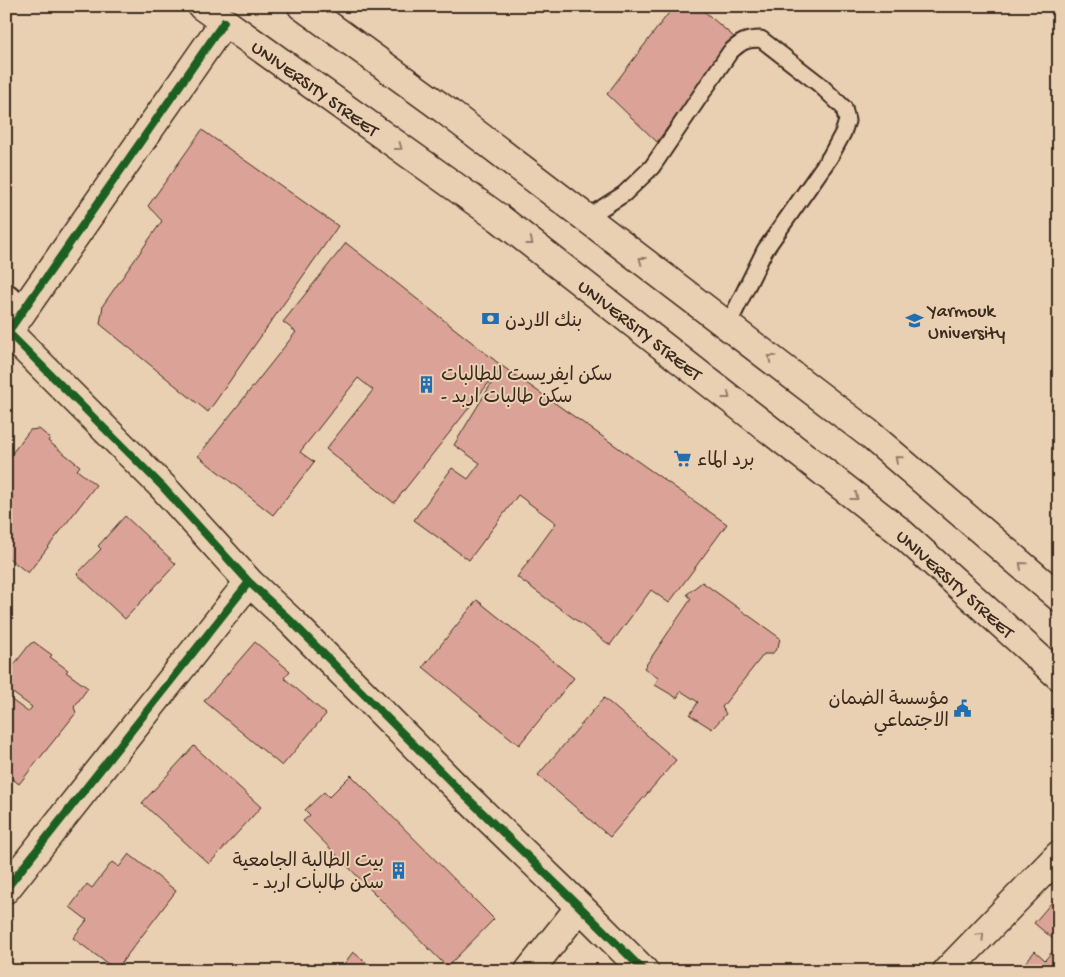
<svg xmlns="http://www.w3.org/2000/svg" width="1065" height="977" font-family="'Gochi Hand','Playpen Sans Arabic',sans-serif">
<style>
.building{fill:#dba397;stroke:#3b2a1e}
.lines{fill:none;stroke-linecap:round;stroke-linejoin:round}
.service-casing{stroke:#3b2a1e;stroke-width:19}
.minor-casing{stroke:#3b2a1e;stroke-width:31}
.secondary-casing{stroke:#3b2a1e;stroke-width:31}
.service{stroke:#ead0b2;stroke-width:15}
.minor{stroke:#ead0b2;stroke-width:28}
.secondary{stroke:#ead0b2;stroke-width:28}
.cycleway-casing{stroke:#ead0b2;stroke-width:11}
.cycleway{stroke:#1b5e20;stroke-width:8}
.oneway{stroke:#927d68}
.labels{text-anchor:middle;stroke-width:4;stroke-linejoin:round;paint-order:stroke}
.street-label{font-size:19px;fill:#3b2a1e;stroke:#ead0b2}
.poi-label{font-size:19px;fill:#3b2a1e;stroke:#ead0b2;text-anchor:start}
</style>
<rect width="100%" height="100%" fill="#ead0b2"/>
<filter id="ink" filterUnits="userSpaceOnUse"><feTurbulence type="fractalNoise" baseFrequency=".02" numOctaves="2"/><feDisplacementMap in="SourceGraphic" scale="10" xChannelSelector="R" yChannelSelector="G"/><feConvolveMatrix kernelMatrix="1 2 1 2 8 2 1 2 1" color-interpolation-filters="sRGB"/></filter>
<g filter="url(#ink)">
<!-- building -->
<path class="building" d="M674,6H698L734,37L657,142L607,94Z
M202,130L338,226L208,412L100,324L103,305L162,221L148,206Z
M346,243L502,366L394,503L326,449L373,390L358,378L300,452L314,462L273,515L198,456L296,332L283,322Z
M502,366L727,524L669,603L651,590L610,645L517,577L556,523L518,495L469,560L414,520L452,468L468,479L480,463L454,445Z
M39,429L50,438L48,441L80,466L77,470L96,485L28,573L6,556V461L30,430Z
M125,516L176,564L125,619L77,574L101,549L98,546Z
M702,582L780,638L778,647L772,654H764L722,707L726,714L712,729L690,715L698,702L681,691L677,698L655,685L658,678L644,668L691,599L687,594Z
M477,600L574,678L519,745L423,667Z
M34,642L52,655L50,657L68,670L66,672L88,688L74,707L76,713L19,784L6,774V696L28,712L32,707L6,688V675L30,644Z
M255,642L290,671L284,678L326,714L282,766L204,701Z
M604,698L676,760L610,837L538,775Z
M194,746L261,807L209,864L142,803Z
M351,775L494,919L447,967L303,821L310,815L305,810L324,792L329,797Z
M129,854L176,891L116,970L73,938L87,920L70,907L87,884L92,888L112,862L119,867Z
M1059,894V971H1018L1035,951L1045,960L1059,944L1034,923Z
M353,952L377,971H339Z"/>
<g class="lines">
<defs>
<path id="service" d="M586,218L624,194L652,167L730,52C741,42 745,39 761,39L819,84L844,108L847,121L843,133L830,157L765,250L728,325
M6,290L26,306"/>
<path id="minor" d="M8,332L162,486L249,582L292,622L458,789L580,907L644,971
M6,335L224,22
M6,889L249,582
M529,971L580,907
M947,971L1059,855"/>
<g id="secondary">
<path id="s1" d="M202,6L499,218L898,530L1059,676"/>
<path d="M302,6L445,110L868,433L1059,597"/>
</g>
</defs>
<!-- service casing -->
<use href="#service" class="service-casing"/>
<!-- minor casing -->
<use href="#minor" class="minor-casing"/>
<!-- secondary casing -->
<use href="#secondary" class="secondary-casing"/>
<!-- service -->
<use href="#service" class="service"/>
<!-- minor -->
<use href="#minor" class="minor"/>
<!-- secondary -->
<use href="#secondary" class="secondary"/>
<defs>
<path id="cycleway" d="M8,332L162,486L249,582L292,622L458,789L580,907L644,971
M6,335L224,22
M6,889L249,582"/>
</defs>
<!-- cycleway casing -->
<use href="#cycleway" class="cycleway-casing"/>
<!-- cycleway -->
<use href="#cycleway" class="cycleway"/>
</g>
<!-- one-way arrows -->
<defs><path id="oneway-chevron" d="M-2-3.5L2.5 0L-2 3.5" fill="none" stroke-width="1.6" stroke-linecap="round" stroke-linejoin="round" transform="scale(1.25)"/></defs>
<g class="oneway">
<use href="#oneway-chevron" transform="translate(399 147) rotate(36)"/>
<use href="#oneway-chevron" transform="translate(530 242) rotate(38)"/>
<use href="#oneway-chevron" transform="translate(642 260) rotate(-143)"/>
<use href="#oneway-chevron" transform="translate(771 358) rotate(-142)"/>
<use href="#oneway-chevron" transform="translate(727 396) rotate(38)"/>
<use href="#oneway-chevron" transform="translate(898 459) rotate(-139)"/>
<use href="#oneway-chevron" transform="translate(855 497) rotate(38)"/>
<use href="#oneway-chevron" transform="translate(1022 565) rotate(-139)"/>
<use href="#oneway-chevron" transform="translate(981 936) rotate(-46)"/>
</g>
</g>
<!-- icons -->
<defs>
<symbol id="bank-bare" viewBox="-9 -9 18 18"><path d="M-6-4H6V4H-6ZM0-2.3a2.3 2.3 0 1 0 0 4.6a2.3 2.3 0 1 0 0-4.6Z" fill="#1f6fb2" stroke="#ead0b2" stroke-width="2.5" paint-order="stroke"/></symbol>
<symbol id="university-bare" viewBox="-9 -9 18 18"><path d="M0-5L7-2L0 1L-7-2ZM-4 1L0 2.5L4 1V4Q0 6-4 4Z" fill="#1f6fb2" stroke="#ead0b2" stroke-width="2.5" paint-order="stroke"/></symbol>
<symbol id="building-bare" viewBox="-9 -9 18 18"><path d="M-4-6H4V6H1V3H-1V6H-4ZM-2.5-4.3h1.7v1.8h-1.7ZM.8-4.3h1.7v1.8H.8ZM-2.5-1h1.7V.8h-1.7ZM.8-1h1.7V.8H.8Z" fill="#1f6fb2" stroke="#ead0b2" stroke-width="2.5" paint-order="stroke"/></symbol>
<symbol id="supermarket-bare" viewBox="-9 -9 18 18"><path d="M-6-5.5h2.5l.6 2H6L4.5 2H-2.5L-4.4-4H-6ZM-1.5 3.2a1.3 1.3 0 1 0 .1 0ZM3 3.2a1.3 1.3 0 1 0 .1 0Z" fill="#1f6fb2" stroke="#ead0b2" stroke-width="2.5" paint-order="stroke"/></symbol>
<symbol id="civic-bare" viewBox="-9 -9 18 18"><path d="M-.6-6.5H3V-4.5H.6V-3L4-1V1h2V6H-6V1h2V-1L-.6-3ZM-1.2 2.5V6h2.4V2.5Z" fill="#1f6fb2" stroke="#ead0b2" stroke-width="2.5" paint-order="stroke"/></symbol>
</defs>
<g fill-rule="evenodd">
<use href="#bank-bare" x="478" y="306" width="25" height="25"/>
<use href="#university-bare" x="902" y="308" width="25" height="25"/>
<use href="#building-bare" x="414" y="372" width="25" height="25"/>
<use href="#supermarket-bare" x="670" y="446" width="25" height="25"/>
<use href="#civic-bare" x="950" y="696" width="25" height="25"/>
<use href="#building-bare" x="386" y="858" width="25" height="25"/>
</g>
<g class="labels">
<!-- street labels -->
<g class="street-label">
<text dy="7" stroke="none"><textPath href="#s1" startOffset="140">UNIVERSITY STREET</textPath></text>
<text dy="7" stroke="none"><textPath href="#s1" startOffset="545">UNIVERSITY STREET</textPath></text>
<text dy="7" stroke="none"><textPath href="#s1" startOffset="950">UNIVERSITY STREET</textPath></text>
</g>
<!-- poi labels -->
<g class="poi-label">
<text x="928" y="316">Yarmouk<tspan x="928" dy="22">University</tspan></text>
<text x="505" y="326">بنك الاردن</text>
<text x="441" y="380">سكن ايفريست للطالبات<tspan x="441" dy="22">- سكن طالبات اربد</tspan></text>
<text x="697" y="465">برد الماء</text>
<text x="949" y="704" text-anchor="end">مؤسسة الضمان<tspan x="949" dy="22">الاجتماعي</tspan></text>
<text x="384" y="866" text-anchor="end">بيت الطالبة الجامعية<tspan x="384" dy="22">- سكن طالبات اربد</tspan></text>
</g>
</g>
<!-- margin -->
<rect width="1065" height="977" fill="none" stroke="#ead0b2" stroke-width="25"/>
<rect x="12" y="12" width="1040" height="952" fill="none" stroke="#3b2a1e" stroke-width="2" filter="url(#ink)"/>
</svg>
